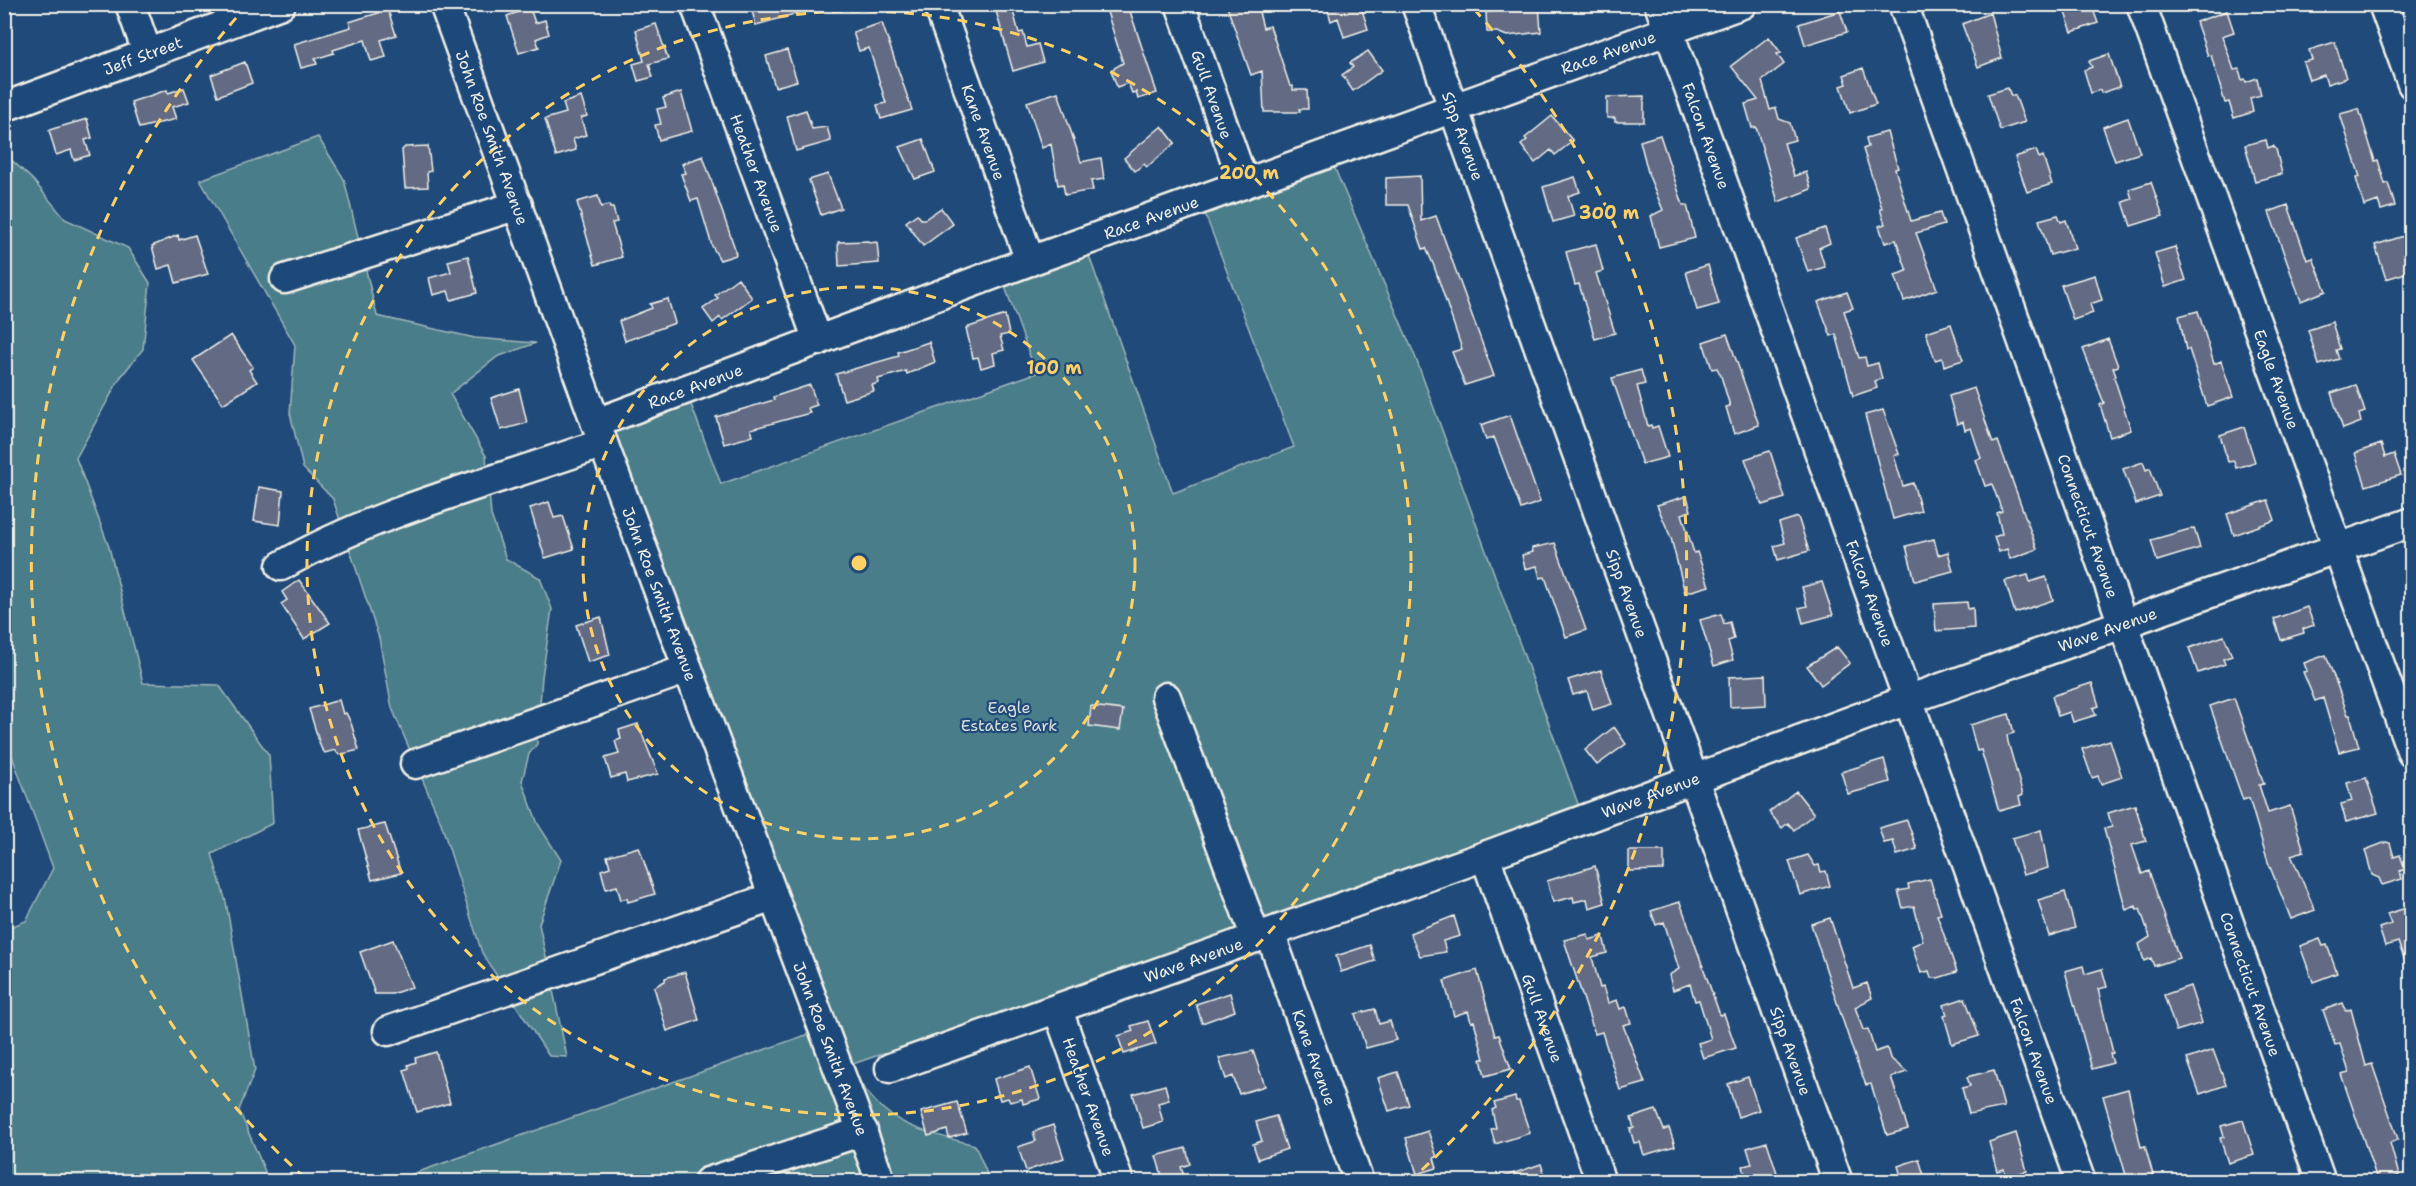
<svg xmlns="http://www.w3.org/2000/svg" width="2416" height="1186" font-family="'Shantell Sans',sans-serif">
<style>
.green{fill:#4a7d8a;stroke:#9fb7b9;stroke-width:1.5}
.building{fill:#626a84;stroke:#f4f1e8;stroke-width:1.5}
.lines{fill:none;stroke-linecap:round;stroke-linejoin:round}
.minor-casing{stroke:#f4f1e8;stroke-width:33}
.minor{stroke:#1f4a7a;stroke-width:28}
.ring{fill:none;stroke:#ffd166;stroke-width:3;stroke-dasharray:10 8}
.labels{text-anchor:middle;stroke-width:4.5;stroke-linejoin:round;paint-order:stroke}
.street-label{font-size:16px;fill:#f4f1e8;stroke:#1f4a7a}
.park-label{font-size:16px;fill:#dae0da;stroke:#1f4a7a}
.centre{fill:#ffd166;stroke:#1f4a7a;stroke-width:3}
.ring-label{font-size:18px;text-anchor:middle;font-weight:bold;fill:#ffd166;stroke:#1f4a7a;stroke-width:4.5;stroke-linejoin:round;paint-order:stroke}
</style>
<rect width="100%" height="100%" fill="#1f4a7a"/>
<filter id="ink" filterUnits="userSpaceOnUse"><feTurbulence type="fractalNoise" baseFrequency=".0167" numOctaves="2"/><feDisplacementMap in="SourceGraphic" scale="12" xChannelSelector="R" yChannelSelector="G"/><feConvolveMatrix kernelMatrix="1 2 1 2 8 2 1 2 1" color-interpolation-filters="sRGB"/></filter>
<g filter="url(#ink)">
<!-- green -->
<path class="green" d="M318,137L344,179L377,316L475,338L536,343L497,357L450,394L486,456L491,515L506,559L540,578L552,609L542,677L537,744L529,754L522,781L538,824L561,860L539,924L567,1057L549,1056L482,953L441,823L392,708L379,638L333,499L303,468L290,413L295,345L200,180Z
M5,154L33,180L65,219L128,248L150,283L143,349L120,378L76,458L109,547L143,683L219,685L269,755L273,823L212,854L226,902L255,1070L239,1110L269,1181H5V929L26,921L53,868L5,737Z
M1332,162L1415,356L1581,812L850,1065C880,1124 916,1130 975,1145L990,1181L390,1182L806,1035L823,1016L611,429L689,399L721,484L1036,373L1004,284L1088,253L1173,493L1294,447L1202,206Z"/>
<!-- building -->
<path class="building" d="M750,4H811L812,9L756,25Z
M994,4H1011L1019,33L1023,32L1027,47L1038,44L1043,62L1013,71Z
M1226,4H1257L1263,28L1270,26L1290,86H1293V90H1307L1308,109H1299L1300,112H1264L1262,71L1251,75Z
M1326,4H1371L1372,7L1362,10L1368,29L1344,37L1338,18L1331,21Z
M2062,4H2091L2098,23L2072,32Z
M1128,5L1157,93L1138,99L1136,92L1132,93L1128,83L1117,87L1111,70L1123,63L1107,12Z
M1508,5H1539L1541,32L1507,36L1497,32H1487L1486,12L1508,10Z
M530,8L535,23L545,20L549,34L536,39L539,47L519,53L507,16Z
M388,10L396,35L381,40L386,57L371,61L365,40L333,50L334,53L315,59L317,64L301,68L294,44L351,27L349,22Z
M1840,11L1847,32L1805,45L1799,24Z
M2227,11L2234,32L2222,36L2234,70L2239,69L2242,80L2245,79L2246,82L2257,78L2261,95L2250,98L2253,112L2234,118L2229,102L2225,103L2211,55L2208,56L2196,22Z
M1990,13L2002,58L1978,67L1962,24Z
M882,23L912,110L881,119L877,105L886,103L869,48L859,51L853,32Z
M656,24L668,59L649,64L653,77L638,81L633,64L644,61L636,30Z
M1769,37L1781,53L1777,54L1784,64L1762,81L1770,110L1776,108L1779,119L1790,123L1795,140L1784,143L1794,176L1806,172L1811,189L1778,202L1756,127L1752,128L1745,104L1758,100L1731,66Z
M2335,42L2346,78L2327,84L2324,75L2309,80L2303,62L2312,60L2309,50Z
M787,50L797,81L775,87L766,56Z
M1368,51L1382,70L1353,91L1342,75L1353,67L1350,63Z
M2109,54L2120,87L2101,93L2100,90L2091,93L2084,70L2092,67L2089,61Z
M245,62L252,83L218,96L211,75Z
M1863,68L1876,104L1850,113L1841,86L1847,84L1844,75Z
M184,88L189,102L172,107L176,119L139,128L131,102L167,90L168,93Z
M2008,88L2011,96L2015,95L2025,122L2000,130L1988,94Z
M681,92L692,131L659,140L655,125L661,124L657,109L666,107L663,98Z
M1058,92L1081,162L1101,158L1104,179L1091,181L1093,190L1065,195L1063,184L1058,185L1051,144L1042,148L1027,102Z
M1644,96V122H1615V118H1607V97Z
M581,97L587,116L581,118L586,135L573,139L576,150L556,156L545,119L566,113L563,103Z
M2359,109L2375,161L2378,160L2385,184L2388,183L2395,206L2381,210L2378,201L2364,206L2356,178L2360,177L2340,114Z
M806,110L812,129L827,127L831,141L796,151L787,116Z
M1552,116L1573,141L1555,155L1551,150L1535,163L1521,145L1527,140L1525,138Z
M2128,118L2140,153L2115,161L2103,127Z
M87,119L92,138L85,140L90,155L74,160L71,150L56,155L49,130Z
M1162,126L1175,143L1147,167L1144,164L1135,171L1124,158Z
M1887,132L1898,168L1895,169L1911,221L1940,213L1944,225L1916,233L1937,289L1904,301L1895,275L1907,271L1896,240L1885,243L1879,226L1885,224L1880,209L1882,208L1863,149L1868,147L1866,138Z
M1660,135L1683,205H1687L1695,238L1659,247L1651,216L1663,210L1649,176L1640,141Z
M923,139L935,172L915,179L900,147Z
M2266,140L2268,148L2273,146L2276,149L2282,174L2255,181L2245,145Z
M428,146L431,171L427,172L428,187L405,188L402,150L405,147Z
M2036,150L2039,158L2043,156L2052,184L2027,192L2015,157Z
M703,156L734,246L736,255L720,260L712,246L698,199L691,201L681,174L686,173L682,164Z
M828,174L841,208L821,215L809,180Z
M1420,176L1421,221L1436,216L1494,376L1465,385L1452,352L1462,349L1434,266L1426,248L1423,249L1408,205H1386V178Z
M1575,177L1580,192L1568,196L1574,216L1553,222L1543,187Z
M2151,182L2163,216L2131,226L2123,202L2132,199L2129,189Z
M598,196L601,207L609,205L610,208H613L617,222L612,223L622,257L595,265L577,202Z
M2288,205L2307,260L2313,258L2326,291L2301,301L2269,212Z
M941,208L953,224L923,246L906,222L917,214L921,219H925Z
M2058,215L2061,222L2066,220L2075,248L2050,255L2039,220Z
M1825,228L1830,243L1819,248L1825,267L1808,272L1796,238Z
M178,235L179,240L195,235L208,274L176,283L171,265L158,269L152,246Z
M2404,236L2412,258V271L2386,279L2375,245Z
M868,241L869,243L877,242L879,263L839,266L838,242Z
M1596,244L1603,271L1596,273L1615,333L1595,339L1579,284L1575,285L1566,252Z
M2175,247L2186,280L2165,287L2155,253Z
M468,256L477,293L451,300L448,291L433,295L429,278L451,272L448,261Z
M1708,265L1719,304L1697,310L1686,272Z
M2095,275L2102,300L2090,304L2093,313L2073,320L2061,285Z
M738,278L752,298L722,320L720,317L713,323L703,309L718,298L715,295Z
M1847,292L1853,308L1844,311L1859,358L1865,357L1867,366L1878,363L1882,379L1875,381L1877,388L1853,396L1836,334L1831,336L1818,302Z
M668,299L675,323L625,341L619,321L652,308L650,304Z
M2198,311L2214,364L2221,361L2233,397L2207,406L2189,349L2186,350L2179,316Z
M1005,315L1009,334L1000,336L1004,350L993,353L995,364L981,368L978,357L973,358L966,328Z
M2332,322L2340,349L2336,350L2339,359L2319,365L2308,330Z
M1951,324L1963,360L1944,366L1942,358L1935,360L1926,332Z
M1727,334L1759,425L1734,434L1726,407L1730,406L1721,376L1717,368L1712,369L1703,342Z
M231,335L253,367L249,370L257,382L223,404L193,360Z
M2108,339L2118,366L2113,368L2116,376L2114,377L2131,430L2110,437L2100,405L2104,403L2083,349Z
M929,342L935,362L907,374L906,371L878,379L879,383L872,385L874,391L844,400L836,374L899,356L898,352Z
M1641,370L1645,384L1637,386L1648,426L1651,425L1652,428L1658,426L1668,457L1642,464L1612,378Z
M810,385L817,405L808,408L810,413L751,429L753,436L724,444L716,417L774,400L773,397Z
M2356,385L2365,412L2359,414L2361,422L2343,429L2331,393Z
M1974,388L1993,443L1998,441L2037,549L2010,559L2007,549L1999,552L1994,537L2002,534L1997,513L2002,511L1992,484L1985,486L1976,460L1981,458L1971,428L1965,430L1963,422L1957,424L1949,396Z
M519,389L527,423L501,430L491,398Z
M1883,410L1899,454L1894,456L1903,486L1913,483L1921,511L1893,519L1865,415Z
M1510,415L1540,502L1521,509L1494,437L1486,440L1481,425Z
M2244,427L2255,462L2236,468L2234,461L2228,462L2220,435Z
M2381,444L2385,457L2394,454L2401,475L2366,486L2355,453Z
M1770,451L1785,498L1762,505L1745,459Z
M2143,462L2146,470L2150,468L2160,496L2136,504L2123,469Z
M259,487L283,491L280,525L254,521Z
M1687,496L1691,511L1682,514L1694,553L1697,552L1709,586L1685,593L1671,538L1657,505Z
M2268,500L2275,520L2234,535L2227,514Z
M549,502L554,518L563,516L574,549L545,558L530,508Z
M1798,517L1809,551L1778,560L1774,546L1785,543L1779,523Z
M2194,528L2200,548L2157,561L2151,540Z
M1934,539L1938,555L1948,552L1953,571L1915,581L1906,546Z
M1555,543L1586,630L1566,637L1545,577L1540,578L1537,566L1525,569L1522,555L1533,552L1532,548Z
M2028,575L2030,582L2046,577L2053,600L2015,613L2005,581Z
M299,580L330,623L304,639L281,604L287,600L282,592Z
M1822,582L1833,615L1803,623L1799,608L1807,606L1802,587Z
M1967,602L1968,609L1973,608L1974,628L1936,631L1934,604Z
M2307,607L2314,625L2303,629L2304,633L2281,640L2274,619Z
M1721,614L1724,624L1730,622L1734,639L1728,641L1733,660L1714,666L1700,620Z
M601,617L610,655L588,662L576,625Z
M2224,636L2232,656L2223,659L2225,664L2198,673L2189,648Z
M1837,647L1850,663L1821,685L1807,666Z
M2326,655L2348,715H2350L2359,747L2339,752L2323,698L2315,701L2303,672L2307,671L2304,663Z
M1601,670L1612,704L1593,710L1587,691L1573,695L1568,680Z
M1765,675L1766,705L1730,707L1729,677Z
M2092,683L2099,706L2093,708L2096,715L2073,722L2070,712L2058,716L2052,696Z
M2234,698L2264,784L2259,785L2268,813L2290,806L2304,851L2291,855L2315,910L2291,919L2268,862L2249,798L2243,800L2210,706Z
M339,700L343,714L346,713L351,723L359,750L339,755L335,750L325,753L321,748L309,709Z
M1091,706L1123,710L1120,730L1089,726Z
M2009,714L2014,733L2007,735L2008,742L2023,795L2019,797L2021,805L1999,811L1981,750L1977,751L1970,725Z
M638,724L658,774L627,782L625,774L611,778L605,758L619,754L615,741L621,739L619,730Z
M1614,727L1626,744L1597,765L1585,750Z
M2110,740L2122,777L2101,784L2098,776L2092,778L2082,749Z
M1884,759L1890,782L1848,794L1841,772Z
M2366,778L2378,813L2346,822L2341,804L2352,801L2347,783Z
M1796,791L1814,814L1794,830L1788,823L1782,828L1769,812Z
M2135,805L2146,841L2132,845L2142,874L2149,871L2151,877L2179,958L2154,966L2151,958L2144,961L2139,944L2150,937L2140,909L2137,910L2136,906L2126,910L2104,829L2112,827L2108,813Z
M1907,820L1917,849L1897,855L1893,841L1884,843L1879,828Z
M385,824L401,873L372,880L358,830Z
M2041,830L2048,868L2023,875L2012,838Z
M2386,842L2390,843L2394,857L2400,855L2405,869L2400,871L2402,879L2382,885L2379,878L2372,875L2365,850Z
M639,847L655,894L628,902L627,898L621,900L617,886L606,889L601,870L610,867L607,856Z
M1629,851H1664V870L1629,871Z
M1808,855L1815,866L1819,865L1821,872L1826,871L1830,886L1800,895L1789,861Z
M1595,866L1605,903L1589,908L1587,899L1574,902L1573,897L1553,902L1547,881Z
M1930,879L1941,914L1937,915L1957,972L1938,978H1931L1929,971L1921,973L1912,946L1923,941L1914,906L1903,908L1898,891L1909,889L1908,884Z
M2065,892L2075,928L2049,936L2038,900Z
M1680,902L1720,1015L1724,1014L1736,1048L1703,1058L1698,1043L1711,1039L1699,1000L1695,1001L1690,984L1673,990L1669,975L1679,969L1664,922L1656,925L1651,911Z
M2412,906V972H2409L2398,942L2385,946L2379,928L2391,924L2387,914Z
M1454,916L1460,936L1443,941L1446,952L1420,956L1410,933Z
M1830,918L1853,988L1867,983L1872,998L1855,1007L1863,1030L1868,1029L1875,1052L1887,1048L1890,1058L1907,1072L1891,1077L1908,1129L1887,1135L1871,1084L1866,1085L1857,1063L1811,924Z
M1588,934L1589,940L1603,936L1607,953L1592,957L1600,988L1603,987L1608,1003L1617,1000L1620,1009L1626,1007L1631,1023L1623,1025L1645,1083L1620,1090L1602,1032L1595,1034L1564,940Z
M2320,939L2323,946L2327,945L2337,973L2313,982L2300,946Z
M393,940L412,987L392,994H375L360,952Z
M1370,945L1375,961L1341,972L1336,956Z
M2083,966L2085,974L2102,969L2107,987L2098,989L2113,1053L2110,1054L2113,1063L2092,1069L2065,971Z
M1477,970L1495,1036L1499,1035L1511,1069L1485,1076L1481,1059H1484L1474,1021L1471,1022L1468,1011L1454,1016L1444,981Z
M685,972L699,1020L667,1031L654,987L665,981V978Z
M2190,986L2202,1023L2176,1031L2164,995Z
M1230,993L1235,1011L1202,1023L1196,1004Z
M1965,998L1979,1036L1952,1044L1944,1016L1947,1015L1944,1005Z
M2343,1003L2346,1011L2351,1009L2366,1066L2372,1064L2398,1139L2390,1143L2399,1175L2382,1182H2378L2341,1074L2349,1072L2340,1044L2335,1045L2323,1010Z
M1375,1009L1379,1024L1390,1021L1396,1040L1366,1048L1355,1014Z
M1148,1021L1156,1044L1124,1054L1118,1036L1133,1031L1131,1026Z
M2213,1050L2226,1085L2200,1094L2187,1059Z
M1253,1051L1265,1086L1239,1094L1233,1076L1226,1079L1219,1058Z
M436,1052L450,1103L417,1112L404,1070L409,1068L408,1065L416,1062L415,1058Z
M1030,1067L1040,1099L1023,1104L1022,1099L1010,1102L1008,1098L1000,1100L994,1079Z
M1994,1070L2004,1107L1969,1114L1962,1088L1970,1086L1967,1077Z
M1398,1072L1409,1105L1389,1111L1378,1078Z
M1748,1077L1759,1110L1738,1117L1728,1084Z
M1165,1085L1169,1100L1158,1103L1163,1122L1143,1128L1133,1094Z
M2128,1089L2141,1147L2145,1146L2155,1182H2128L2103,1096Z
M1515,1097L1516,1101H1519L1530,1133L1495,1144L1491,1129L1496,1128L1492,1110L1496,1108L1494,1103Z
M957,1102L967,1133L949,1138L947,1130L928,1136L921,1112Z
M1656,1110L1664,1130L1669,1128L1675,1146L1644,1155L1640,1142L1634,1143L1630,1129L1634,1128L1631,1118Z
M1276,1116L1287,1149L1258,1159L1253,1144L1262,1141L1256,1122Z
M2243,1120L2254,1155L2228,1163L2220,1138L2224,1137L2221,1126Z
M1053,1125L1064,1158L1026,1171L1018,1147L1036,1141L1033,1132Z
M1428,1131L1437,1157L1434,1158L1437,1168L1417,1174L1406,1138Z
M2016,1133L2027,1171L2006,1177L2004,1169L1997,1171L1989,1142Z
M1767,1142L1780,1182H1747L1743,1166L1752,1164L1747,1148Z
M1186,1148L1190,1164L1181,1167L1186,1182H1164L1156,1156Z
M1919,1159L1926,1182H1903L1898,1166Z
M1541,1164L1547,1182H1497V1179Z"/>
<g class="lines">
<defs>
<g id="minor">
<path d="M130,4L147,52"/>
<path id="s1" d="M444,4L603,443L881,1182"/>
<path id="s2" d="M695,4L818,341"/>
<path id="s3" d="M938,4L1030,261"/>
<path id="s4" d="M1180,4L1244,184"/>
<path id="s5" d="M1416,4L1838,1182"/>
<path id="s6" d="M1659,4L2081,1182"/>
<path id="s7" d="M1903,4L2321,1182"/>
<path id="s8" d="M2141,4L2412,753"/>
<path d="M2383,4L2412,84"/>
<path id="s9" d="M4,107L281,4"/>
<path d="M285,279L518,205"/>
<path id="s10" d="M596,423L1030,261L1742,4"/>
<path d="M281,566C380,509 495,482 603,443"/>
<path d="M1166,697L1256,938"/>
<path d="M415,764L688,669"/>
<path id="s11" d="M1485,856L1601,1182"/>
<path id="s12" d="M1270,933L1359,1182"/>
<path id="s13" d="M1058,1010L1119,1182"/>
<path d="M388,1031L773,897"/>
<path id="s14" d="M890,1068L1485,856L1910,699L2412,522"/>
<path d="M708,1182L863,1131"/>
</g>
</defs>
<!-- minor casing -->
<use href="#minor" class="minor-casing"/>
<!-- minor -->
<use href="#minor" class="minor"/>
</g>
</g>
<!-- distance rings -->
<g class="ring">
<circle cx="859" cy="563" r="276"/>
<circle cx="859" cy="563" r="552"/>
<path d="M305 1178A828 828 0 0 1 244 9M1474 9A828 828 0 0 1 1413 1178"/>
</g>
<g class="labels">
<!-- street labels -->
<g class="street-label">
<text dy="6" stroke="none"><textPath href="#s10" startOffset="1078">Race Avenue</textPath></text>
<text dy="6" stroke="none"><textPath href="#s9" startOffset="148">Jeff Street</textPath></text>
<text dy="6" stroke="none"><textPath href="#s4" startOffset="96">Gull Avenue</textPath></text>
<text dy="6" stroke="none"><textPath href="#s3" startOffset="136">Kane Avenue</textPath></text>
<text dy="6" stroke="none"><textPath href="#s5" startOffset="140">Sipp Avenue</textPath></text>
<text dy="6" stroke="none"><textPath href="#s6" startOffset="140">Falcon Avenue</textPath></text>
<text dy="6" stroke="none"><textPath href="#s1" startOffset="142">John Roe Smith Avenue</textPath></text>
<text dy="6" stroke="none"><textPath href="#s2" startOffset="180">Heather Avenue</textPath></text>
<text dy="6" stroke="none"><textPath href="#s10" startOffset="592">Race Avenue</textPath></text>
<text dy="6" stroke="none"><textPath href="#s8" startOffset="399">Eagle Avenue</textPath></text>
<text dy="6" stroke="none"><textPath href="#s10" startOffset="106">Race Avenue</textPath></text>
<text dy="6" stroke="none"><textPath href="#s7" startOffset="554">Connecticut Avenue</textPath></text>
<text dy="6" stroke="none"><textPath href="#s5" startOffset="626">Sipp Avenue</textPath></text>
<text dy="6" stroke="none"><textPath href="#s6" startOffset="626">Falcon Avenue</textPath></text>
<text dy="6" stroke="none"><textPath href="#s1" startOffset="628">John Roe Smith Avenue</textPath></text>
<text dy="6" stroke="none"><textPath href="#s14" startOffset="1294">Wave Avenue</textPath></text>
<text dy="6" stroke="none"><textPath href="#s14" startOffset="808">Wave Avenue</textPath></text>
<text dy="6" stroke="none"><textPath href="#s14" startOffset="322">Wave Avenue</textPath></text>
<text dy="6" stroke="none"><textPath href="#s7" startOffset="1040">Connecticut Avenue</textPath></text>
<text dy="6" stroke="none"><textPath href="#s11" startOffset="172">Gull Avenue</textPath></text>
<text dy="6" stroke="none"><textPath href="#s1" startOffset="1114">John Roe Smith Avenue</textPath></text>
<text dy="6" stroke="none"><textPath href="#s5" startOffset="1112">Sipp Avenue</textPath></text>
<text dy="6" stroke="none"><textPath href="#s6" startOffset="1112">Falcon Avenue</textPath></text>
<text dy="6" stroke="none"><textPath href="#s12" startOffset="132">Kane Avenue</textPath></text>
<text dy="6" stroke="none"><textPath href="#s13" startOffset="92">Heather Avenue</textPath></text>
</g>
<!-- park labels -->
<g class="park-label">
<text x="1009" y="713">Eagle<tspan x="1009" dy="18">Estates Park</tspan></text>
</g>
</g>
<circle cx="859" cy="563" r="9" class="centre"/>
<g class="ring-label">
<text x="1249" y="179">200 m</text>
<text x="1609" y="219">300 m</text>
<text x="1054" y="374">100 m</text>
</g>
<!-- margin -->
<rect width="2416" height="1186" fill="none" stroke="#1f4a7a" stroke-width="24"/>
<rect x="12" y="12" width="2392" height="1162" fill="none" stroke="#f4f1e8" stroke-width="2" filter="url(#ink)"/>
</svg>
